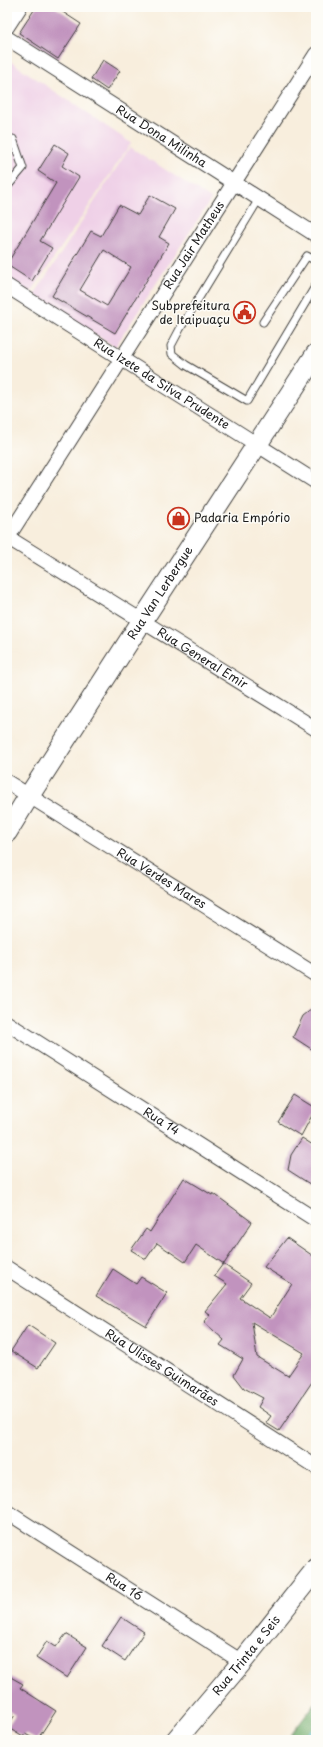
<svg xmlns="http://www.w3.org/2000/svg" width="323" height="1747" font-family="'Playpen Sans',sans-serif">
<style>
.built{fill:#efd0e7}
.forest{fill:#6faa69;stroke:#466342}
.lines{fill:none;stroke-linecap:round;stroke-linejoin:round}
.canal{stroke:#5dc5da;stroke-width:16}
.building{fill:#c193be;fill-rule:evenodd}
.lane-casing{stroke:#3d3c39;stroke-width:9}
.street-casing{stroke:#3d3c39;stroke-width:16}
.secondary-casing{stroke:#3d3c39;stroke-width:22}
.lane{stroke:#fff;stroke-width:7}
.street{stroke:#fff;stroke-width:14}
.secondary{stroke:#fff;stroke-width:20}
.labels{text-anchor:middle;stroke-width:3;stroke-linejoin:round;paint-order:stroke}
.street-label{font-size:12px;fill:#1c1c1c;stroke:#fdfcf7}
.poi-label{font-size:12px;fill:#1c1c1c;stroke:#fdfcf7;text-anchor:end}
</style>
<rect width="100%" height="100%" fill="#fdfcf7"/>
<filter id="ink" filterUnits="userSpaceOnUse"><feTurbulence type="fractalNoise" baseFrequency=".025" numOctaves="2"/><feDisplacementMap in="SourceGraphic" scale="8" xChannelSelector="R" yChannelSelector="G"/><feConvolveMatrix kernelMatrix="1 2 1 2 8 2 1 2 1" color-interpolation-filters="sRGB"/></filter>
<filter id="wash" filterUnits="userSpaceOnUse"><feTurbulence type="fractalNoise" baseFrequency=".012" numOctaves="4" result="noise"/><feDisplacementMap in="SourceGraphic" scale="16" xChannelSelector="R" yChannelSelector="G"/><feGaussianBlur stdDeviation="0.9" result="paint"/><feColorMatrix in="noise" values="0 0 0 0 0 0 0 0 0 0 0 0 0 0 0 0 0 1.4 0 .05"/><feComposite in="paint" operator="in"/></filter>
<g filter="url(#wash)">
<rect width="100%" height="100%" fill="#f8eedd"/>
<!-- built -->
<path class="built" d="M7,59L131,143L30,294L7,278Z
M130,147L211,199L115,347L34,295Z"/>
<!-- forest -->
<path class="forest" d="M316,1702V1740H287Z"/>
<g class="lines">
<!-- canal -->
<path class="canal" d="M313,1740L316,1737"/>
</g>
<g id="blocks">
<!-- building -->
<path class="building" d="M36,7H55L81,24L58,59L19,33Z
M103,60L120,71L107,90L91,79Z
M55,144L69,153L62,166L79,177L40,241L52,248L32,281L7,265V264L56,183L38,171Z
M150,195L175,209L159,237L169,243L115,333L52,296L91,231L101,236L119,205L138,215ZM104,250L131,267L107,306L80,290Z
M316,1006V1052L293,1037L303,1016Z
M295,1095L316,1108L301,1136L278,1122Z
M302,1138L316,1147V1188L288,1170L291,1155Z
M184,1178L212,1195L213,1193L252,1222L224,1264L196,1245L185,1262L157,1243L146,1259L131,1250L146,1229L150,1232Z
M287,1238L316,1258V1376L279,1431L266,1423L271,1416L258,1407L263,1398L244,1388L234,1375L243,1359L220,1345L224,1340L204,1322L210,1315L205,1311L227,1284L214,1276L223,1264L251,1283L240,1298L270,1318L292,1284L264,1267ZM252,1322L304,1353L288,1376L257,1357Z
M113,1269L136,1284L141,1277L167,1293L146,1326L96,1296Z
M28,1325L55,1343L38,1368L11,1351Z
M121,1617L144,1632L125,1661L102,1646Z
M66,1634L87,1647L67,1678L36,1658L47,1641L56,1647Z
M7,1675L23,1684L20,1688L56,1711L37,1740L25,1734L23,1737L7,1727L15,1715L7,1710Z"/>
</g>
</g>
<g filter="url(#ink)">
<use href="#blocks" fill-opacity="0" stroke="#3d3c39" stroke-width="1"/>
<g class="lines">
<defs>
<path id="lane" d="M7,187L23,168L13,139
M259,199L180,329L171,346L172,354L186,365L247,401L316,285
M263,322L307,256L316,261"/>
<g id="street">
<path d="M7,27L20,7"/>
<path id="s1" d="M7,38L316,235"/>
<path id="s2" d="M7,286L316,482"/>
<path id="s3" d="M7,537L316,729"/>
<path id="s4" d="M8,537L316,54"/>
<path id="s5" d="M7,782L316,975"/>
<path id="s6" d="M7,1023L316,1220"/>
<path id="s7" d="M7,1268L316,1467"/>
<path id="s8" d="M7,1512L242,1662"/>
</g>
<g id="secondary">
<path id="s9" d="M7,832L29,796L142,621L316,354"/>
<path id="s10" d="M176,1740L242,1662L316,1569"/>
</g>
</defs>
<!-- lane casing -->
<use href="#lane" class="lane-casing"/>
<!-- street casing -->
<use href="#street" class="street-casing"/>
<!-- secondary casing -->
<use href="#secondary" class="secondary-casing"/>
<!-- lane -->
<use href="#lane" class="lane"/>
<!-- street -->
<use href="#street" class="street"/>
<!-- secondary -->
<use href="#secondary" class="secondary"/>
</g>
</g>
<!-- icons -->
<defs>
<symbol id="civic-ring" viewBox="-11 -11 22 22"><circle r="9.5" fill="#fdfcf7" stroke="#c8321e" stroke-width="1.5"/><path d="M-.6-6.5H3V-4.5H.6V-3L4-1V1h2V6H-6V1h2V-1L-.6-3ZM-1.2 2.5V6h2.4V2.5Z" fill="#c8321e"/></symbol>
<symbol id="shop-ring" viewBox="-11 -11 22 22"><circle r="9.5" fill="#fdfcf7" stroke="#c8321e" stroke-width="1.5"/><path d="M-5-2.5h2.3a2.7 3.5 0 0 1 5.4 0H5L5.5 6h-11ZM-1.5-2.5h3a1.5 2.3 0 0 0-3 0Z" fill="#c8321e"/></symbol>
</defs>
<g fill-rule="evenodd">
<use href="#civic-ring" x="232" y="300" width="25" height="25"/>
<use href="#shop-ring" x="166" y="506" width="25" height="25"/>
</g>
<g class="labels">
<!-- street labels -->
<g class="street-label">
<text dy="4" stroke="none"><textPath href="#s1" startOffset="183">Rua Dona Milinha</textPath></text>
<text dy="4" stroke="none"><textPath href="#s4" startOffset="346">Rua Jair Matheus</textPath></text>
<text dy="4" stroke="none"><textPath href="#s2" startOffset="183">Rua Izete da Silva Prudente</textPath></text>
<text dy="4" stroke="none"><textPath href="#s9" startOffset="284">Rua Van Lerbergue</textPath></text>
<text dy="4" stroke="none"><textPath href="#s3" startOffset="230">Rua General Emir</textPath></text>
<text dy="4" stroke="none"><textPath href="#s5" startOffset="182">Rua Verdes Mares</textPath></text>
<text dy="4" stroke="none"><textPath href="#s6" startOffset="183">Rua 14</textPath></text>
<text dy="4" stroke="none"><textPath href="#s7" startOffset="184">Rua Ulisses Guimarães</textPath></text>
<text dy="4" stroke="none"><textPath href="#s8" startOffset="139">Rua 16</textPath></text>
<text dy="4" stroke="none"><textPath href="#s10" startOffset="110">Rua Trinta e Seis</textPath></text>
</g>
<!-- poi labels -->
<g class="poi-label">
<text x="230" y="310">Subprefeitura<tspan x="230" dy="14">de Itaipuaçu</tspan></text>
<text x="194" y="522" text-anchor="start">Padaria Empório</text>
</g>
</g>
<!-- margin -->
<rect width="323" height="1747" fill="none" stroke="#fdfcf7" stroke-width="24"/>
</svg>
